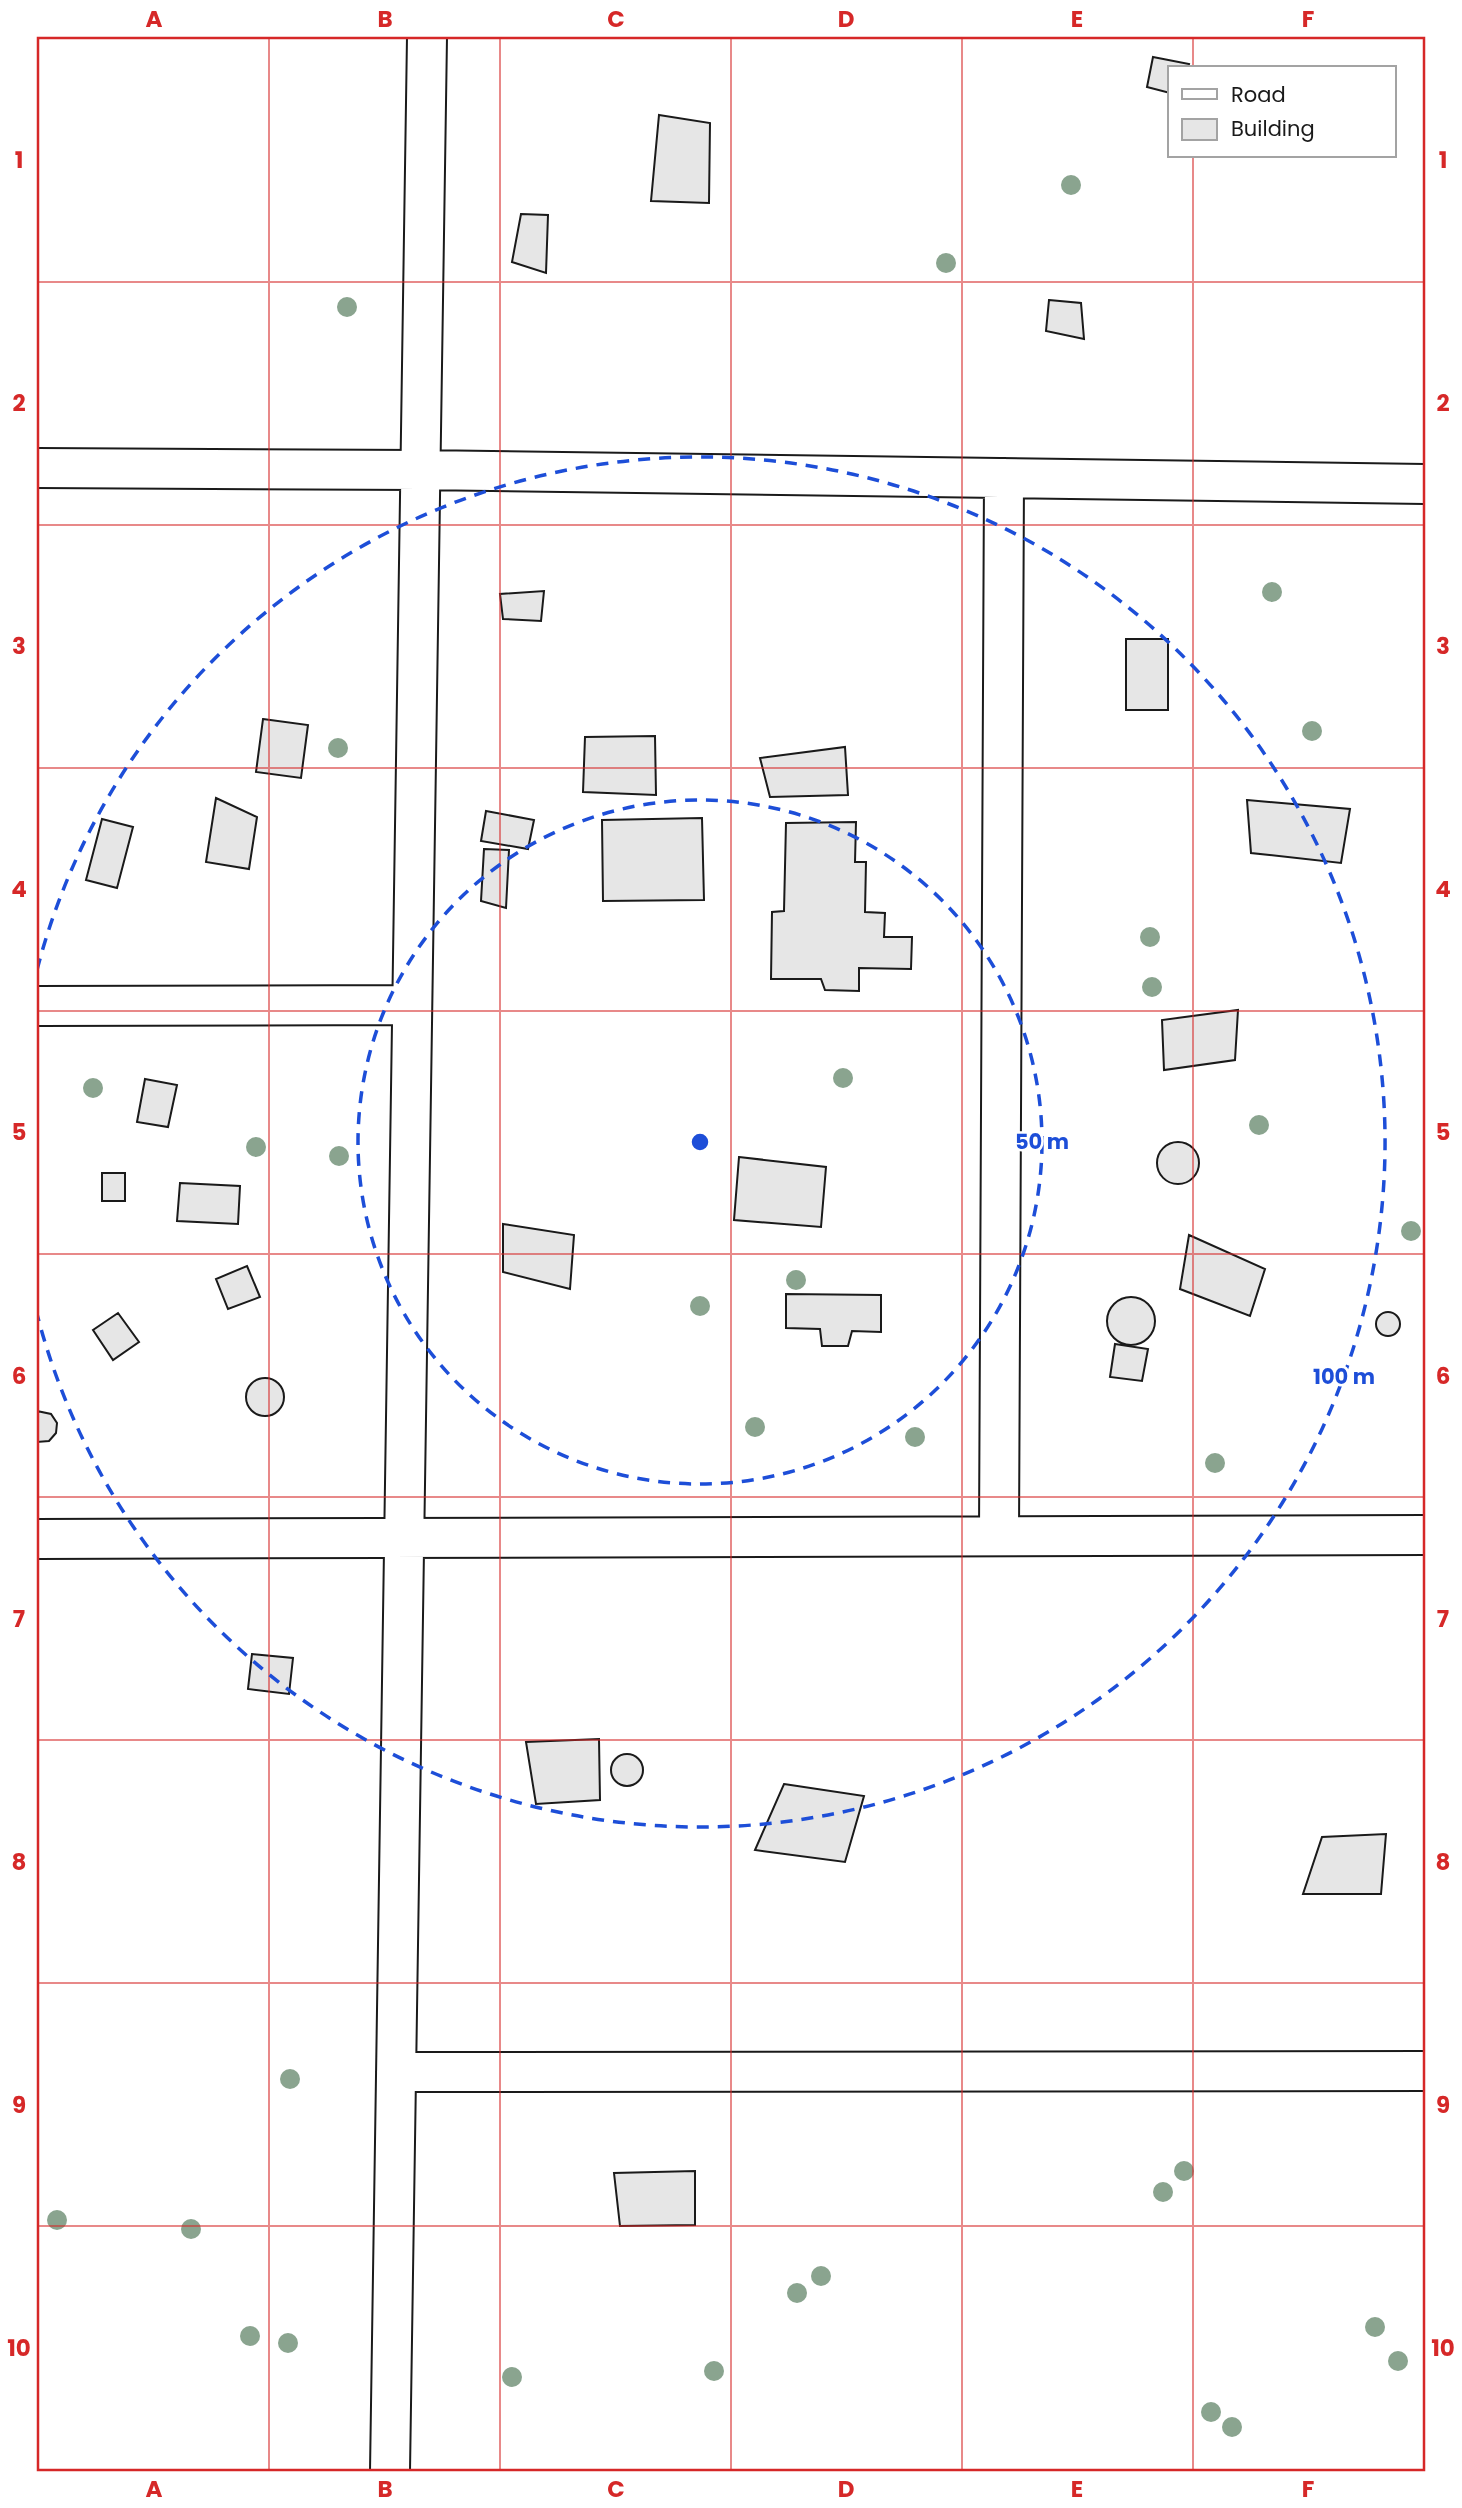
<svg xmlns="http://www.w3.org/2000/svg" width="1462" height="2508" font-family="Poppins,sans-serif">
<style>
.building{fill:#e6e6e6;stroke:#1a1a1a;stroke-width:2}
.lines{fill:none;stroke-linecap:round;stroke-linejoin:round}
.minor-casing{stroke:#1a1a1a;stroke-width:42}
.minor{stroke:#fff;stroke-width:38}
.tree{fill:#8aa48f}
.grid{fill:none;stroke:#d62828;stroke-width:2;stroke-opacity:0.55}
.ring{fill:none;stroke:#1d4ed8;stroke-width:3.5;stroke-dasharray:12 9}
.centre{fill:#1d4ed8;stroke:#fff;stroke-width:3.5}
.ring-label{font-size:21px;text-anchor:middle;font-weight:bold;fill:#1d4ed8;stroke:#fff;stroke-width:5;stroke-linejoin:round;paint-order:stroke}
.neatline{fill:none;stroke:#d62828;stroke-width:2.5}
.grid-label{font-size:23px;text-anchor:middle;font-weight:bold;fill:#d62828}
</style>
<rect width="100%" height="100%" fill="#fff"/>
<!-- building -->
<path class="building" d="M1153,57L1189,64L1188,68H1170V93L1147,87Z
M659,115L710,123L709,203L651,201Z
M521,214L548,215L546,273L512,262Z
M1049,300L1081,303L1084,339L1046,331Z
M544,591L541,621L503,619L500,594Z
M1126,639H1168V710H1126Z
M263,719L308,725L301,778L256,772Z
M655,736L656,795L583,792L585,737Z
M845,747L848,795L770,797L760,758Z
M216,798L257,817L249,869L206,862Z
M1247,800L1350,809L1341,863L1251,853Z
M486,811L534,820L528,849L481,841Z
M702,818L704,900L603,901L602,820Z
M102,819L133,827L117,888L86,880Z
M856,822L855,862H866L865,912L885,913L884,937H912L911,969L859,968V991L825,990L821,979H771L772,912L784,911L786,823Z
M484,849L509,850L506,908L481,901Z
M1238,1010L1235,1060L1164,1070L1162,1020Z
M145,1079L177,1085L168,1127L137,1122Z
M1157 1163a21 21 0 1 1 42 0a21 21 0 1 1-42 0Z
M739,1157L826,1167L821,1227L734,1220Z
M102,1173H125V1201H102Z
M180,1183L240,1186L238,1224L177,1221Z
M503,1224L574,1235L570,1289L503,1272Z
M1189,1235L1265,1269L1250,1316L1180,1289Z
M247,1266L260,1297L228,1309L216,1279Z
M786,1294L881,1295V1332L852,1331L848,1346H822L820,1329L786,1328Z
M1107 1321a24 24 0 1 1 48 0a24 24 0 1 1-48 0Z
M1376 1324a12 12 0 1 1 24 0a12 12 0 1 1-24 0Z
M118,1313L139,1342L113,1360L93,1330Z
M1115,1344L1148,1349L1142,1381L1110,1377Z
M246 1397a19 19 0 1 1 38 0a19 19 0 1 1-38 0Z
M37,1411L51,1414L57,1423L56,1433L49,1441L37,1442Z
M252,1654L293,1658L289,1694L248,1689Z
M599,1739L600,1800L536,1804L526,1742Z
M611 1770a16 16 0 1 1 32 0a16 16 0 1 1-32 0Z
M784,1784L864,1796L845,1862L755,1850Z
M1386,1834L1381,1894H1303L1322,1837Z
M695,2171V2225L620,2226L614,2173Z"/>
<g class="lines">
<defs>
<path id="minor" d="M37,468L420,470L1425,484
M37,1006L412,1005
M999,1536L1004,478
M37,1539L1425,1535
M396,2072L1425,2071
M390,2471L427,37"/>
</defs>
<!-- minor casing -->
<use href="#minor" class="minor-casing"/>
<!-- minor -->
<use href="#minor" class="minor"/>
</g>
<!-- trees -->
<g class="tree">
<circle cx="1071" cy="185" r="10"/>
<circle cx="946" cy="263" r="10"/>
<circle cx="347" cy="307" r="10"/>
<circle cx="1272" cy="592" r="10"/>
<circle cx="1312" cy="731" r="10"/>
<circle cx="338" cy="748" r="10"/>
<circle cx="1150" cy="937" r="10"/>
<circle cx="1152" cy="987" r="10"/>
<circle cx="843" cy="1078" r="10"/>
<circle cx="93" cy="1088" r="10"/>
<circle cx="1259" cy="1125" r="10"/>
<circle cx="256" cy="1147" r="10"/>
<circle cx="339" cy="1156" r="10"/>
<circle cx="1411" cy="1231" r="10"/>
<circle cx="796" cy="1280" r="10"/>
<circle cx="700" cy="1306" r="10"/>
<circle cx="755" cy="1427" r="10"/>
<circle cx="915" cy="1437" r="10"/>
<circle cx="1215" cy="1463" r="10"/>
<circle cx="290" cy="2079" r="10"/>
<circle cx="1184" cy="2171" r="10"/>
<circle cx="1163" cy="2192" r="10"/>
<circle cx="57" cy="2220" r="10"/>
<circle cx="191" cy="2229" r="10"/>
<circle cx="821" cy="2276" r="10"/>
<circle cx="797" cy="2293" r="10"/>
<circle cx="1375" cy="2327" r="10"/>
<circle cx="250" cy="2336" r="10"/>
<circle cx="288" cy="2343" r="10"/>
<circle cx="1398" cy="2361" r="10"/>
<circle cx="714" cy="2371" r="10"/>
<circle cx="512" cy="2377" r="10"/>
<circle cx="1211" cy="2412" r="10"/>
<circle cx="1232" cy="2427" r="10"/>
</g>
<!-- grid -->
<path class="grid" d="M269,37V2471M500,37V2471M731,37V2471M962,37V2471M1193,37V68M1193,156V2471M37,282H1425M37,525H1425M37,768H1425M37,1011H1425M37,1254H1425M37,1497H1425M37,1740H1425M37,1983H1425M37,2226H1425"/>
<!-- distance rings -->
<g class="ring">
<circle cx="700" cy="1142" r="342"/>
<path d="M37 970A685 685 0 1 1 37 1314"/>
</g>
<circle cx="700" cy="1142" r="10" class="centre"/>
<g class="ring-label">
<text x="1042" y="1149">50 m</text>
<text x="1344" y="1384">100 m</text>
</g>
<!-- border -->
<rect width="1462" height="2508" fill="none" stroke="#ffffff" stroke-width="77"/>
<!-- legend -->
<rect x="1168" y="66" width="228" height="91" fill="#ffffff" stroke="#a3a3a3" stroke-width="2"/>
<rect x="1182" y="89" width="35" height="10" fill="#ffffff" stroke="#a3a3a3" stroke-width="2"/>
<text x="1231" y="102" font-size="21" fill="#1a1a1a">Road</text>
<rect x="1182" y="119" width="35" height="21" fill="#e6e6e6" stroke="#a3a3a3" stroke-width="2"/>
<text x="1231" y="136" font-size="21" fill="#1a1a1a">Building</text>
<rect x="38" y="38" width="1386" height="2432" class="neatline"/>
<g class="grid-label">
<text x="154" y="27">A</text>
<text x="385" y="27">B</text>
<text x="616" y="27">C</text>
<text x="846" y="27">D</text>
<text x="1077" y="27">E</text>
<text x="1308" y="27">F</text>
<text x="19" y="168">1</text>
<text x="1443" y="168">1</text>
<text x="19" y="411">2</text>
<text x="1443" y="411">2</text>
<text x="19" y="654">3</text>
<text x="1443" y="654">3</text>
<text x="19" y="897">4</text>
<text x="1443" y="897">4</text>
<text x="19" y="1140">5</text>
<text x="1443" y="1140">5</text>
<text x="19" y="1384">6</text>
<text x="1443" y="1384">6</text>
<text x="19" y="1627">7</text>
<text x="1443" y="1627">7</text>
<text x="19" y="1870">8</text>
<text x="1443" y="1870">8</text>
<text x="19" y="2113">9</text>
<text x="1443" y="2113">9</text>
<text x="19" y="2356">10</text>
<text x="1443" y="2356">10</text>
<text x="154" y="2497">A</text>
<text x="385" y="2497">B</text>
<text x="616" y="2497">C</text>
<text x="846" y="2497">D</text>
<text x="1077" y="2497">E</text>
<text x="1308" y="2497">F</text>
</g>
</svg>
